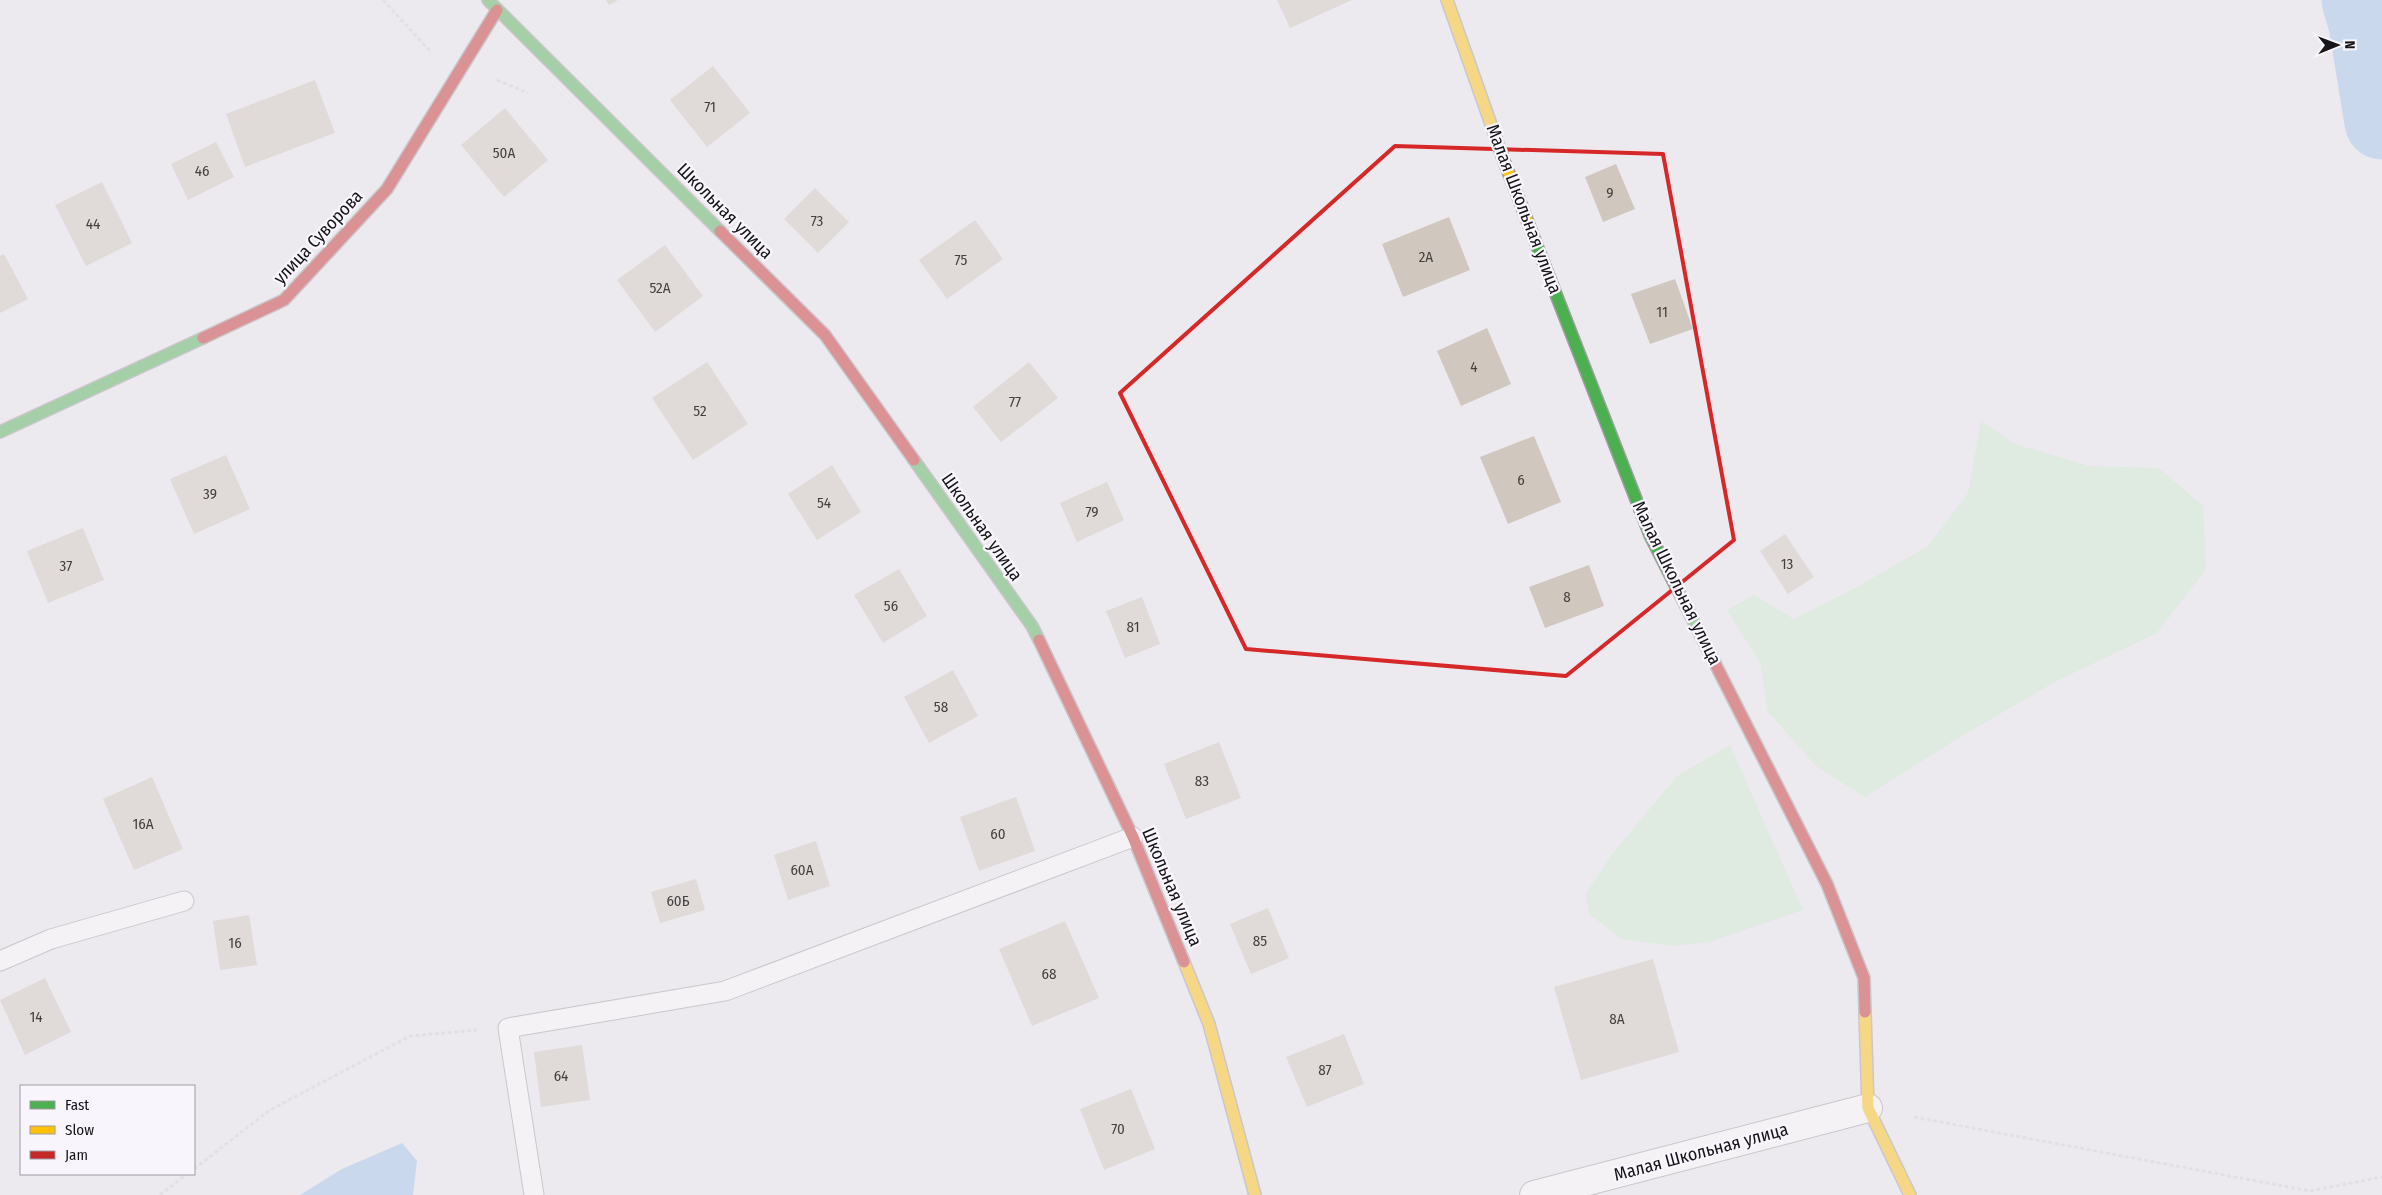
<svg xmlns="http://www.w3.org/2000/svg" width="2382" height="1195" font-family="'Fira Sans Condensed',sans-serif">
<style>
.green{fill:#ceebd0}
.water{fill:#9ec4eb}
.lines{fill:none;stroke-linecap:round;stroke-linejoin:round}
.river{stroke:#9ec4eb;stroke-width:75}
.building{fill:#d0c8be}
.lane-casing{stroke:#a09ea2;stroke-width:21}
.street-casing{stroke:#a09ea2;stroke-width:30}
.fast-casing{stroke:#a09ea2;stroke-width:14}
.slow-casing{stroke:#a09ea2;stroke-width:14}
.jam-casing{stroke:#a09ea2;stroke-width:14}
.path{stroke:#d7d6d8;stroke-width:3;stroke-dasharray:4 2.5;stroke-linecap:butt}
.lane{stroke:#fcfcfd;stroke-width:19}
.street{stroke:#fcfcfd;stroke-width:28}
.fast{stroke:#4caf50;stroke-width:11}
.slow{stroke:#ffc107;stroke-width:11}
.jam{stroke:#c62828;stroke-width:11}
.marked{fill:none;stroke:#d62828;stroke-width:4;stroke-linejoin:round}
.labels{text-anchor:middle;stroke-width:4.5;stroke-linejoin:round;paint-order:stroke}
.number-label{font-size:15px;fill:#444141}
.street-label{font-size:18px;fill:#151417;stroke:#f9f5fd}
</style>
<rect width="100%" height="100%" fill="#eceaef"/>
<!-- green -->
<path class="green" d="M1981,420L2015,444L2089,466L2159,468L2203,506L2206,569L2157,633L2055,682L1960,737L1865,797L1816,766L1768,712L1760,663L1727,610L1754,595L1794,619L1857,587L1928,546L1968,493Z
M1730,745L1803,910L1709,942L1673,946L1622,939L1589,914L1585,895L1612,854L1677,776Z"/>
<!-- water -->
<path class="water" d="M402,1143L417,1161L413,1195H300L342,1169Z"/>
<g class="lines">
<!-- river -->
<path class="river" d="M2359,0L2366,24L2382,122"/>
</g>
<!-- building -->
<path class="building" d="M606,0H618L609,5Z
M1277,0H1352L1290,28Z
M713,66L750,113L707,147L670,100Z
M315,80L335,133L245,167L226,114Z
M505,108L548,160L504,197L461,145Z
M216,142L234,177L188,200L171,164Z
M1616,164L1635,209L1603,222L1585,177Z
M102,182L132,243L86,266L55,205Z
M815,188L849,222L818,253L784,219Z
M1449,217L1470,270L1403,297L1382,244Z
M975,220L1003,259L947,299L919,260Z
M665,245L703,296L655,332L617,280Z
M4,254L28,299L0,313V256Z
M1675,279L1693,329L1650,344L1631,294Z
M1487,328L1511,384L1461,406L1437,351Z
M707,362L748,424L693,460L652,398Z
M1029,362L1058,398L1001,442L973,407Z
M1534,436L1561,502L1508,524L1480,457Z
M226,455L250,509L194,534L170,479Z
M832,465L861,512L817,540L788,494Z
M1107,482L1124,520L1077,542L1060,503Z
M83,528L104,580L48,603L27,551Z
M1785,534L1814,577L1788,594L1760,551Z
M1589,565L1604,606L1545,628L1529,587Z
M899,569L927,616L883,643L854,595Z
M1142,597L1160,644L1125,658L1106,611Z
M953,670L978,716L929,743L904,697Z
M1219,742L1241,798L1186,819L1164,764Z
M152,777L183,849L134,870L103,799Z
M1016,797L1035,851L979,871L960,817Z
M816,841L830,886L788,900L774,855Z
M696,879L705,910L660,923L651,892Z
M1268,908L1289,958L1251,974L1230,924Z
M249,915L257,965L220,970L213,921Z
M1065,921L1099,998L1032,1026L999,949Z
M1653,959L1679,1052L1581,1080L1554,987Z
M45,978L71,1032L25,1055L0,1000Z
M1344,1034L1364,1084L1307,1107L1286,1057Z
M582,1045L590,1100L541,1107L534,1052Z
M1131,1089L1155,1149L1104,1170L1080,1109Z"/>
<g class="lines">
<defs>
<path id="lane" d="M0,961L51,939L184,901
M534,1195L508,1028L725,991L1133,837"/>
<path id="street" d="M1534,1195L1868,1108"/>
<path id="fast" d="M488,0L720,231
M1532,233L1650,535L1698,630
M0,432L203,338
M914,460L1032,626L1039,640"/>
<path id="slow" d="M1447,0L1504,161L1532,233
M1184,962L1209,1024L1255,1195
M1865,1012L1868,1108L1910,1195"/>
<path id="jam" d="M720,231L825,335L914,460
M203,338L284,300L387,189L497,10
M1698,630L1827,884L1864,978L1865,1012
M1039,640L1133,837L1184,962"/>
</defs>
<!-- lane casing -->
<use href="#lane" class="lane-casing"/>
<!-- street casing -->
<use href="#street" class="street-casing"/>
<!-- fast casing -->
<use href="#fast" class="fast-casing"/>
<!-- slow casing -->
<use href="#slow" class="slow-casing"/>
<!-- jam casing -->
<use href="#jam" class="jam-casing"/>
<!-- path -->
<path class="path" d="M383,0L430,51
M497,80L528,93
M1914,1117L2310,1191L2382,1177
M194,1169L270,1110L410,1036L477,1030
M160,1195L187,1174"/>
<!-- lane -->
<use href="#lane" class="lane"/>
<!-- street -->
<use href="#street" class="street"/>
<!-- fast -->
<use href="#fast" class="fast"/>
<!-- slow -->
<use href="#slow" class="slow"/>
<!-- jam -->
<use href="#jam" class="jam"/>
</g>
<!-- marked area -->
<path d="M0 0H2382V1195H0ZM1395,146L1663,154L1734,540L1566,676L1246,649L1120,393Z" fill="#eceaef" fill-opacity=".55" fill-rule="evenodd"/>
<path class="marked" d="M1395,146L1663,154L1734,540L1566,676L1246,649L1120,393Z"/>
<g class="labels">
<!-- number labels -->
<g class="number-label">
<text x="710" y="112">71</text>
<text x="504" y="158">50А</text>
<text x="202" y="176">46</text>
<text x="1610" y="198">9</text>
<text x="817" y="226">73</text>
<text x="93" y="229">44</text>
<text x="1426" y="262">2А</text>
<text x="961" y="265">75</text>
<text x="660" y="293">52А</text>
<text x="1662" y="317">11</text>
<text x="1474" y="372">4</text>
<text x="1015" y="407">77</text>
<text x="700" y="416">52</text>
<text x="1521" y="485">6</text>
<text x="210" y="499">39</text>
<text x="824" y="508">54</text>
<text x="1092" y="517">79</text>
<text x="1787" y="569">13</text>
<text x="66" y="571">37</text>
<text x="1567" y="602">8</text>
<text x="891" y="611">56</text>
<text x="1133" y="632">81</text>
<text x="941" y="712">58</text>
<text x="1202" y="786">83</text>
<text x="143" y="829">16А</text>
<text x="998" y="839">60</text>
<text x="802" y="875">60А</text>
<text x="678" y="906">60Б</text>
<text x="1260" y="946">85</text>
<text x="235" y="948">16</text>
<text x="1049" y="979">68</text>
<text x="36" y="1022">14</text>
<text x="1617" y="1024">8А</text>
<text x="1325" y="1075">87</text>
<text x="561" y="1081">64</text>
<text x="1118" y="1134">70</text>
</g>
<!-- street labels -->
<g class="street-label">
<text transform="translate(1524 209) rotate(69)" y="6">Малая Школьная улица</text>
<text transform="translate(725 211) rotate(45)" y="6">Школьная улица</text>
<text transform="translate(318 237) rotate(-47)" y="6">улица Суворова</text>
<text transform="translate(982 527) rotate(55)" y="6">Школьная улица</text>
<text transform="translate(1677 583) rotate(64)" y="6">Малая Школьная улица</text>
<text transform="translate(1172 887) rotate(67)" y="6">Школьная улица</text>
<text transform="translate(1701 1152) rotate(-15)" y="6">Малая Школьная улица</text>
</g>
</g>
<!-- legend -->
<rect x="20" y="1085" width="175" height="90" fill="#f9f5fd" stroke="#9e9ba1"/>
<rect x="30" y="1101" width="25" height="8" fill="#4caf50" stroke="#9e9ba1"/>
<text x="65" y="1110" font-size="15" fill="#151417">Fast</text>
<rect x="30" y="1126" width="25" height="8" fill="#ffc107" stroke="#9e9ba1"/>
<text x="65" y="1135" font-size="15" fill="#151417">Slow</text>
<rect x="30" y="1151" width="25" height="8" fill="#c62828" stroke="#9e9ba1"/>
<text x="65" y="1160" font-size="15" fill="#151417">Jam</text>
<!-- north arrow -->
<g transform="translate(2337 45) rotate(89)" stroke="#f9f5fd" stroke-width="4" paint-order="stroke">
<path d="M0-4L9 19L0 12L-9 19Z" fill="#151417"/>
<text y="-8" font-size="14" font-weight="bold" text-anchor="middle" fill="#151417">N</text>
</g>
</svg>
